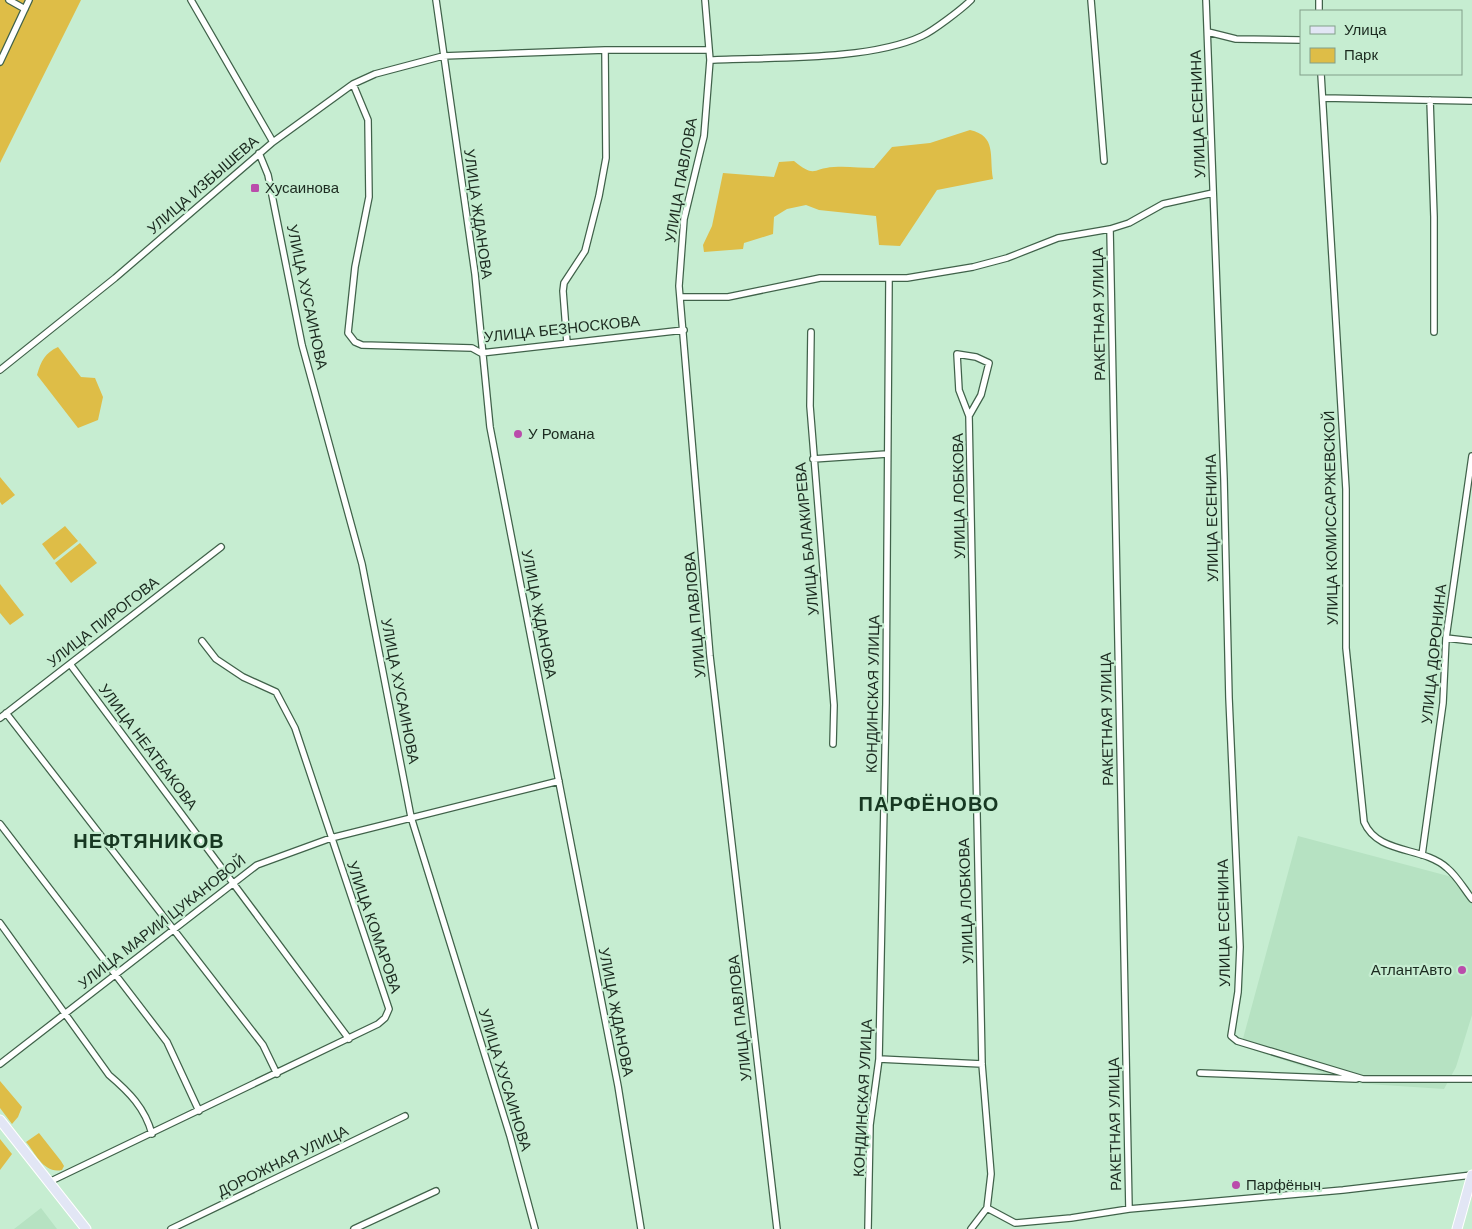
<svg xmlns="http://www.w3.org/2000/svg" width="1472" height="1229" font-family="Helvetica,sans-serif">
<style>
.built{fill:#b6e2c2}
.green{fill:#debd47}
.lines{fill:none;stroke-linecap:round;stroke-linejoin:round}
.minor-casing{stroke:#40624a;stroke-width:8}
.primary-casing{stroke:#fff;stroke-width:11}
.minor{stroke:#fff;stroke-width:5.5}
.primary{stroke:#e2e6f5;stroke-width:9}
.poi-dot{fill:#ba4cab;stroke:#c6edd1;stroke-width:2}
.labels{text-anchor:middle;stroke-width:4.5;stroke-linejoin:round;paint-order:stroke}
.street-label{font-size:15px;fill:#1b2a1f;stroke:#c6edd1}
.poi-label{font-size:15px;fill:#1b2a1f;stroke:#c6edd1;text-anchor:start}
.district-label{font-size:20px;font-weight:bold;letter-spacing:1px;fill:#173822;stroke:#c6edd1}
</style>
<rect width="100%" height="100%" fill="#c6edd1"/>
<!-- built -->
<path class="built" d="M1298,836L1452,877L1472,902V1015L1456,1067L1444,1089L1353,1083L1241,1046Z
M41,1208L57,1229H14Z"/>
<!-- green -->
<path class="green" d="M0,0H81L0,163Z
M970,130C997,136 989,156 993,179L937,190L900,246L879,245L876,216L819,210L806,205L787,209L774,217L773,234L744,243L743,249L704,252L703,245L712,226L723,173L774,177L779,162L794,161C816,179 812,168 834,167C847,166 861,168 874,168L892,147L930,143Z
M58,347L81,377L95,378L103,397L98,420L78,428L37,375C41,361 45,353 58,347Z
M0,477L15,495L2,505L0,502Z
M65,526L78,541L54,560L42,544Z
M80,543L97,563L71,583L55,563Z
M0,584L24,615L10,625L0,613Z
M0,1081L22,1107L18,1117L12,1124L0,1108Z
M39,1133L61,1161L64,1166L62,1170C44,1174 36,1154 26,1142Z
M0,1139L12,1154L0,1170Z"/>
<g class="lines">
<defs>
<path id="minor" d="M9,0L25,9
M191,0L273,142
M436,0L475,274L490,427L618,1086L641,1229
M705,0L710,60L704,136L684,219L679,286L710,656L777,1229
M1091,0L1104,161
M1206,0L1224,479L1229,698L1240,947L1238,992L1231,1036L1237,1041L1363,1079H1472
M1319,0V11
M1208,32L1236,39L1301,40
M710,60C770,57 869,61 922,36C933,31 962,9 971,0
M0,62L29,0
M1321,74L1346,489V648L1364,822C1378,855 1423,846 1447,868C1457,876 1464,889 1472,899
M353,84L368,120L369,197L355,267L348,333L355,342L362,345L472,348L481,353L684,330
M1323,98L1472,101
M1430,100L1434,217V332
M259,153L268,175L302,345L362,564L411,817L510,1136L535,1229
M1110,229L1129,1209
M681,297H728L820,278H907L973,267L1007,258L1058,238L1110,229L1129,223L1163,204L1213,193
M811,332L810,406L834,705L833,744
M567,343L563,291L564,283L585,251L599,196L606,158L605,50
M0,370L115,278L273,142L353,84L375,74L443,56L605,50H708
M969,416L981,395L989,363L976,357L957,354L959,390L969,416L982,1064L991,1174L987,1208L971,1229
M813,459L887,454
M1446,638L1472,641
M70,664L349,1039
M6,713L263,1045L277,1074
M0,718L221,547
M0,824L167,1042L199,1111
M1422,855L1443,703L1446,638L1472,456
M0,923L109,1075C129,1092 145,1108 152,1134
M879,1059L982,1064
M0,1064L257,865L331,838L559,781
M1200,1073L1356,1079
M49,1182L378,1024L385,1018L389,1009L295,728L276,692L243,677L216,659L202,641
M987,1208L1015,1223L1071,1218L1129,1209L1343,1190L1472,1175
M171,1229L405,1116
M354,1229L436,1191
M868,1229L870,1125L879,1059L886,703L889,279"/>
<path id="primary" d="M0,1120L86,1229
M1457,1229L1472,1175"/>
</defs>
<!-- minor casing -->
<use href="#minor" class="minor-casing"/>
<!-- primary casing -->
<use href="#primary" class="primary-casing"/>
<!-- minor -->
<use href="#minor" class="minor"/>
<!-- primary -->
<use href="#primary" class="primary"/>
</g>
<!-- markers -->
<g class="poi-dot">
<rect x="250" y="183" width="10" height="10" rx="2.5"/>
<circle cx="518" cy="434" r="5"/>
<circle cx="1462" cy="970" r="5"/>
<circle cx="1236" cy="1185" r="5"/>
</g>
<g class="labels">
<!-- street labels -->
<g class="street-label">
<text transform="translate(1198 114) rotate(-92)" y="5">УЛИЦА ЕСЕНИНА</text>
<text transform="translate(681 180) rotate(-80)" y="5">УЛИЦА ПАВЛОВА</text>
<text transform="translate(203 185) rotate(-41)" y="5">УЛИЦА ИЗБЫШЕВА</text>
<text transform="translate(478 214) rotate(82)" y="5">УЛИЦА ЖДАНОВА</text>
<text transform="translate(307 297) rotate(78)" y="5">УЛИЦА ХУСАИНОВА</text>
<text transform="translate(1099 314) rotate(-91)" y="5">РАКЕТНАЯ УЛИЦА</text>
<text transform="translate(562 329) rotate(-6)" y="5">УЛИЦА БЕЗНОСКОВА</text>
<text transform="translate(959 496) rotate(-91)" y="5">УЛИЦА ЛОБКОВА</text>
<text transform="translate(1212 518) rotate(-91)" y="5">УЛИЦА ЕСЕНИНА</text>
<text transform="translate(1331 518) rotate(-91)" y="5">УЛИЦА КОМИССАРЖЕВСКОЙ</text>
<text transform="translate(807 539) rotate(-95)" y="5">УЛИЦА БАЛАКИРЕВА</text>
<text transform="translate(539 614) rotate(79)" y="5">УЛИЦА ЖДАНОВА</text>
<text transform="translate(695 615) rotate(-95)" y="5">УЛИЦА ПАВЛОВА</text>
<text transform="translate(103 622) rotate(-38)" y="5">УЛИЦА ПИРОГОВА</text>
<text transform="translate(1434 654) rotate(-84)" y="5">УЛИЦА ДОРОНИНА</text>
<text transform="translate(400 691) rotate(79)" y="5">УЛИЦА ХУСАИНОВА</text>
<text transform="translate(873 694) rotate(-89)" y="5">КОНДИНСКАЯ УЛИЦА</text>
<text transform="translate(1107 719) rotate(-91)" y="5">РАКЕТНАЯ УЛИЦА</text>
<text transform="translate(148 747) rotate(53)" y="5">УЛИЦА НЕАТБАКОВА</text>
<text transform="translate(966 901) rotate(-92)" y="5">УЛИЦА ЛОБКОВА</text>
<text transform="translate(162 922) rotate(-38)" y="5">УЛИЦА МАРИИ ЦУКАНОВОЙ</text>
<text transform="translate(1224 923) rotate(-91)" y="5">УЛИЦА ЕСЕНИНА</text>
<text transform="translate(374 927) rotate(71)" y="5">УЛИЦА КОМАРОВА</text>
<text transform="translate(616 1012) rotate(79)" y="5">УЛИЦА ЖДАНОВА</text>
<text transform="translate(740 1018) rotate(-96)" y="5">УЛИЦА ПАВЛОВА</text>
<text transform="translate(505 1080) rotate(73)" y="5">УЛИЦА ХУСАИНОВА</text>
<text transform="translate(863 1098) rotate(-87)" y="5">КОНДИНСКАЯ УЛИЦА</text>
<text transform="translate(1115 1124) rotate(-91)" y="5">РАКЕТНАЯ УЛИЦА</text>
<text transform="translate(283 1161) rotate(-26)" y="5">ДОРОЖНАЯ УЛИЦА</text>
</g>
<!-- poi labels -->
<g class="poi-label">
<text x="265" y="193">Хусаинова</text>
<text x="528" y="439">У Романа</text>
<text x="1452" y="975" text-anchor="end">АтлантАвто</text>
<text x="1246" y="1190">Парфёныч</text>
</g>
<!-- district labels -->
<g class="district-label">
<text x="929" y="811">ПАРФЁНОВО</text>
<text x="149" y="848">НЕФТЯНИКОВ</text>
</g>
</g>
<!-- legend -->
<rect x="1300" y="10" width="162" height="65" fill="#c6edd1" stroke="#829f8a"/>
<rect x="1310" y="26" width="25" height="8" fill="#e2e6f5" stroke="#829f8a"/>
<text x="1344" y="35" font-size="15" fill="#1b2a1f">Улица</text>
<rect x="1310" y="48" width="25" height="15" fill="#debd47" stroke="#829f8a"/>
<text x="1344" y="60" font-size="15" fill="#1b2a1f">Парк</text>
</svg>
